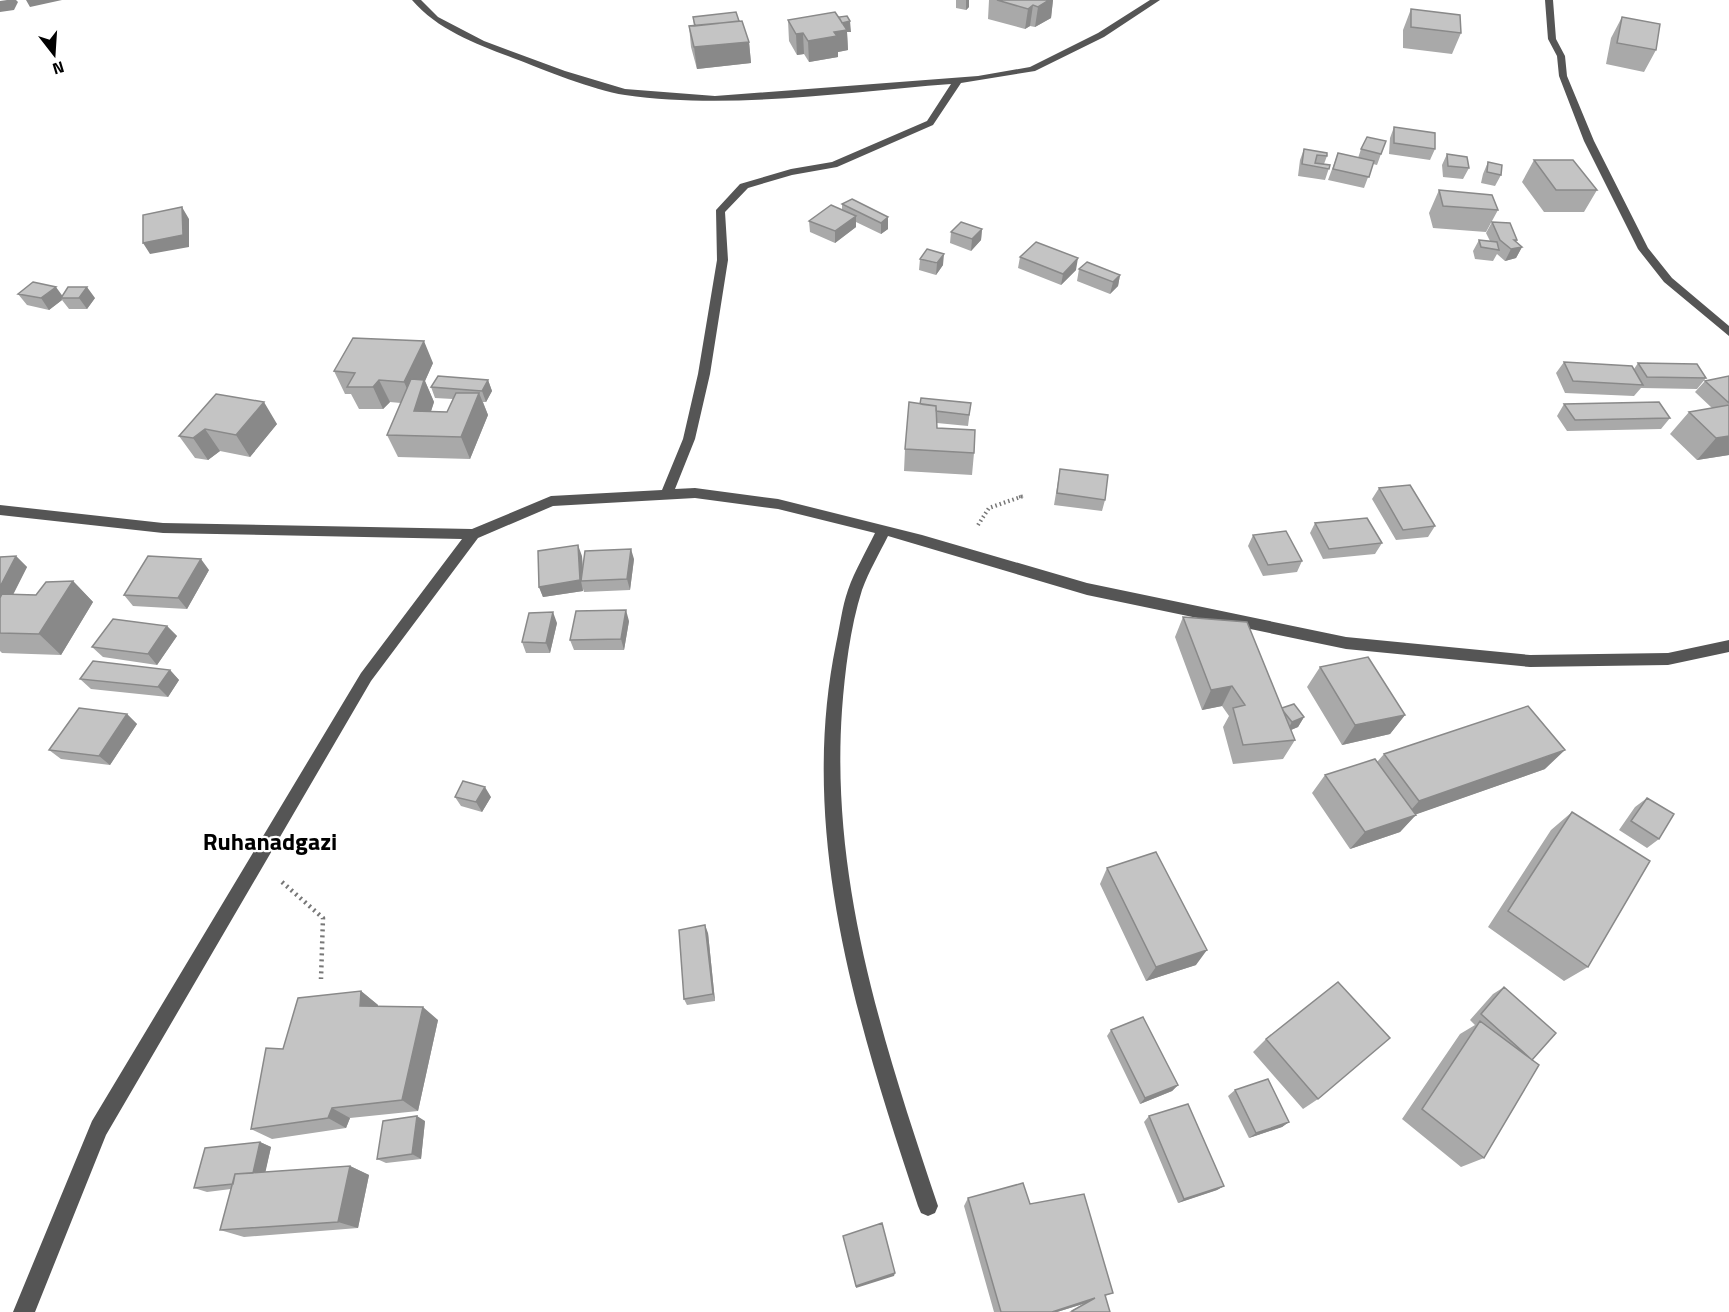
<svg xmlns="http://www.w3.org/2000/svg" width="1729" height="1312" font-family="'Titillium Web',sans-serif">
<style>
.lines{fill:none;stroke-linecap:round;stroke-linejoin:round}
.path-far2{stroke:#777;stroke-width:3;stroke-dasharray:1.5 2;stroke-linecap:butt}
.path-far1{stroke:#777;stroke-width:4;stroke-dasharray:1.5 3;stroke-linecap:butt}
.path{stroke:#777;stroke-width:4.5;stroke-dasharray:2 4;stroke-linecap:butt}
.minor{fill:#555;fill-rule:evenodd}
.wall{fill:#a9a9a9}
.shaded-wall{fill:#898989}
.building{fill:#c4c4c4;stroke:#898989;stroke-width:1.5}
.labels{text-anchor:middle;stroke-width:4.5;stroke-linejoin:round;paint-order:stroke}
.quarter-label{font-size:24px;font-weight:bold;fill:#000;stroke:#fff}
</style>
<rect width="100%" height="100%" fill="#fff"/>
<g class="lines">
<!-- path-far2 -->
<path class="path-far2" d="M1019,497L1023,496"/>
<!-- path-far1 -->
<path class="path-far1" d="M978,525L989,508L1023,496"/>
<!-- path -->
<path class="path" d="M282,882L323,918L321,979"/>
<!-- minor -->
<path class="minor" d="M412,0H421L438,17L484,41L565,71L625,89L715,96L978,76L1030,67L1098,33L1150,0H1160L1104,37L1035,71L961,83L933,125L837,167L792,175L748,188L725,212L728,260L710,374L695,439L675,489L695,488L778,499L922,535L1087,583L1346,637L1530,655L1668,653L1729,640V652L1668,665L1530,667L1346,649L1087,595L888,536C879,554 869,571 862,590C850,628 845,671 842,710C830,882 884,1045 938,1206L935,1213L928,1216L921,1213L918,1206C858,1025 797,835 836,644C840,626 842,607 848,590C855,570 866,552 875,533L778,509L695,498L553,506L478,538L371,681L106,1135L35,1312H13L92,1121L361,673L462,539L163,533L0,515V505L163,523L472,529L551,496L662,490L683,439L698,374L717,260L716,210L740,184L791,169L832,162L927,121L951,84C845,92 730,110 625,95C592,90 545,70 513,58C476,44 438,30 412,0Z
M1545,0H1553L1556,39L1565,56L1567,76L1594,141L1648,248L1672,278L1729,326V336L1664,282L1638,249L1584,141L1559,76L1557,56L1548,39Z"/>
</g>
<!-- wall -->
<path class="wall" d="M956,0H969V7L966,10L956,8Z
M988,0H1053L1051,18L1035,27L1030,26L1025,29L988,19L989,0Z
M1411,9L1461,33L1452,54L1403,48V30Z
M693,17L739,21L749,42L751,63L697,69L691,47L689,26H694Z
M1622,17L1656,50L1644,72L1606,64L1611,38Z
M788,20L851,32H847L848,50L838,52V57L809,62L804,54L797,55L789,41Z
M1394,127L1435,149L1430,160L1389,154L1390,138Z
M1304,149L1327,156L1324,164L1330,165L1325,180L1298,176L1300,160Z
M1361,149L1381,154L1377,165L1373,164L1364,188L1328,180L1338,153L1358,158Z
M1447,154L1469,168L1463,179L1443,177L1442,165Z
M1534,160L1597,190L1584,212H1544L1522,182Z
M1488,162L1501,175L1495,186L1481,183L1483,174Z
M1439,190L1498,210L1486,232L1433,228L1429,213Z
M842,204L888,217V229L881,234L856,222V227L835,243L810,232L809,221L842,210Z
M1492,222L1517,240L1516,242L1522,247L1516,258L1505,261L1497,254L1493,261L1475,259L1473,251L1479,240L1490,241L1486,233Z
M982,229L981,240L971,251L950,243L951,232Z
M1020,257L1076,270L1061,285L1018,268Z
M920,259L943,265L936,275L919,270Z
M1079,269L1120,275L1118,286L1110,294L1077,281Z
M18,294L62,296L95,298L87,309H69L62,300L49,310L27,305Z
M1564,362L1634,369L1638,363L1706,378L1697,389L1641,388L1634,396L1565,393L1556,373Z
M433,363L425,381L434,402L431,411L447,412L453,399L435,398L431,387L488,380L492,391L486,402H483L488,415L470,459L398,457L387,435L401,403L390,402L383,409H359L351,394H345L334,371Z
M1729,376V455L1697,460L1670,434L1689,412L1712,408L1695,392L1705,381Z
M216,394L277,424L250,457L220,451L208,460L195,458L179,436Z
M971,403L968,426L937,423V428L974,453L972,475L904,471L905,449L920,404Z
M1564,404L1670,418L1661,429L1567,431L1557,416Z
M1060,469L1105,500L1102,511L1054,505Z
M1379,488L1435,526L1428,537L1396,540L1372,499Z
M1315,523L1382,543L1375,554L1323,559L1310,533Z
M1253,535L1302,561L1297,572L1263,576L1248,546Z
M16,556L27,567L13,595H36L73,581L93,602L61,655L2,653L0,651V557Z
M582,556L583,568L634,559L630,590L584,592L583,589V591L543,597L539,587Z
M209,570L187,609L133,606L124,595Z
M1183,617L1282,708L1304,717L1298,727L1291,730L1295,740L1283,759L1233,764L1223,727L1229,716L1222,706L1202,710L1175,637Z
M629,621L624,650H574L570,640Z
M557,623L550,653H526L522,642Z
M167,626L177,636L157,665L103,657L92,647Z
M1320,667L1405,715L1390,734L1342,745L1307,687Z
M170,670L179,680L168,697L91,689L80,679Z
M127,714L137,724L110,765L61,759L49,750Z
M1384,754L1545,769L1416,814L1400,832L1350,849L1312,793L1325,775L1377,762Z
M455,797H491L482,812L461,806Z
M1647,798L1659,839L1647,848L1619,830L1635,807Z
M1572,812L1588,967L1564,981L1488,927L1551,830Z
M1107,868L1196,965L1146,981L1100,884Z
M708,933L715,1001L687,1005L684,999Z
M1504,987L1532,1060L1484,1158L1461,1167L1402,1119L1460,1034L1475,1025L1470,1020L1493,994Z
M361,991L378,1005V1006L438,1020L418,1111L350,1118L346,1128L272,1139L251,1129L283,1049Z
M1111,1030L1178,1085L1172,1091L1140,1104L1107,1036Z
M1266,1039L1318,1099L1303,1109L1253,1052Z
M1235,1090L1289,1122L1282,1127L1249,1138L1228,1096Z
M1149,1116L1224,1186L1217,1190L1178,1203L1144,1122Z
M425,1121L421,1159L386,1163L377,1159Z
M260,1142L271,1147L265,1172L350,1166L369,1175L358,1228L244,1237L220,1230L231,1189L207,1192L194,1188Z
M968,1198L1030,1204L1113,1293L1105,1296L1110,1312H1069L1086,1303L1057,1312H994L964,1206Z"/>
<!-- shaded-wall -->
<path class="shaded-wall" d="M7,0H16L18,2L14,10L0,12V1Z
M26,0H62L30,7Z
M966,0H969V7L966,10Z
M1049,0H1053L1051,18L1035,27L1038,7Z
M1033,5L1030,26L1025,29L1028,9Z
M850,21L851,32H847L848,50L838,52V57L809,62L808,41L837,23Z
M803,33L804,54L797,55L796,34Z
M749,42L751,63L697,69L694,47Z
M182,207L189,219V247L150,254L143,243Z
M856,216V227L835,243V231Z
M888,217V229L881,234V223Z
M982,229L981,240L971,251L972,239Z
M1522,247L1516,258L1505,261L1511,249Z
M944,254L943,265L936,275L937,263Z
M1078,258L1076,270L1061,285L1063,274Z
M1120,275L1118,286L1110,294L1113,282Z
M56,287L64,298H61L62,300L49,310L41,298Z
M87,287L95,298L87,309L79,298Z
M424,341L433,363L425,381L434,402L424,433L414,411V404L404,382Z
M379,380L390,402L383,409L373,387Z
M488,380L492,391L486,402L482,391Z
M479,393L488,415L470,459L461,437Z
M264,402L277,424L250,457L236,435Z
M205,429L220,451L208,460L193,438Z
M1729,436V455L1697,460L1716,438Z
M578,545L582,556L583,581H581L583,591L543,597L539,587Z
M631,549L634,559L630,590L627,579Z
M16,556L27,567L4,612L0,609V587Z
M201,559L209,570L187,609L178,598Z
M73,581L93,602L61,655L39,634Z
M626,610L629,621L624,650L621,639Z
M553,612L557,623L550,653L546,643Z
M167,626L177,636L157,665L148,654Z
M170,670L179,680L168,697L158,687Z
M1232,686L1222,706L1202,710L1211,690Z
M127,714L137,724L110,765L99,756Z
M1405,715L1390,734L1342,745L1355,725Z
M1304,717L1298,727L1286,732L1292,722Z
M1565,750L1545,769L1403,819L1419,801Z
M485,787L491,797L482,812L476,802Z
M1416,815L1400,832L1350,849L1365,832Z
M705,925L708,933L715,1001L713,994Z
M1207,950L1196,965L1146,981L1156,967Z
M361,991L378,1005L376,1019L360,1006Z
M423,1007L438,1020L418,1111L402,1100Z
M1178,1085L1172,1091L1140,1104L1145,1098Z
M332,1108L350,1118L346,1128L328,1118Z
M417,1116L425,1121L421,1159L412,1154Z
M1289,1122L1282,1127L1249,1138L1256,1133Z
M260,1142L271,1147L263,1183L252,1178Z
M350,1166L369,1175L358,1228L338,1222Z
M1224,1186L1217,1190L1178,1203L1184,1199Z
M895,1273L894,1276L856,1288V1286Z
M1095,1298L1086,1303L1057,1312H1052Z"/>
<!-- building -->
<path class="building" d="M997,0H1049L1038,7L1033,5L1028,9Z
M1411,9L1460,15L1461,33L1411,27Z
M736,12L739,21L695,26L693,17Z
M835,12L847,30L834,32L837,36L808,41L803,33L796,34L788,20Z
M847,16L850,21L842,23L839,17Z
M1622,17L1660,24L1656,50L1617,43Z
M742,21L749,42L694,47L689,26Z
M1394,127L1435,133V149L1394,143Z
M1367,137L1386,141L1381,154L1361,149Z
M1304,149L1327,153V156L1317,155L1315,163L1330,165L1329,169L1302,164Z
M1338,153L1374,161L1369,177L1333,169Z
M1447,154L1467,157L1469,168L1448,166Z
M1534,160H1573L1597,190H1556Z
M1488,162L1502,165L1501,175L1487,172Z
M1439,190L1492,195L1498,210L1443,206Z
M852,199L888,217L881,223L842,204Z
M831,205L856,216L835,231L809,221Z
M182,207L183,235L143,243V215Z
M961,222L982,229L972,239L951,232Z
M1492,222L1510,223L1517,240H1514L1522,247L1511,249L1500,240Z
M1479,240L1497,242L1499,250L1481,247Z
M1036,242L1078,258L1063,274L1020,257Z
M927,249L944,254L937,263L920,259Z
M1087,262L1120,275L1113,282L1079,269Z
M33,282L56,287L41,298L18,294Z
M68,287H87L79,298H61Z
M353,338L424,341L404,382L379,380L373,387H347L355,373L334,371Z
M1564,362L1632,366L1643,385L1573,381Z
M1638,363L1697,364L1706,378L1647,377Z
M438,376L488,380L482,391L431,387Z
M1729,376V403L1705,381Z
M411,379L424,380L414,411L447,412L456,393H479L461,437L387,435Z
M216,394L264,402L236,435L205,429L193,438L179,436Z
M921,398L971,403L969,415L936,411V406L920,404Z
M909,402L936,406L937,428L975,430L974,453L905,449Z
M1659,402L1670,418L1575,420L1564,404Z
M1729,405V436L1716,438L1689,412Z
M1060,469L1108,475L1105,500L1057,493Z
M1410,485L1435,526L1403,530L1379,488Z
M1367,518L1382,543L1329,549L1315,523Z
M1286,531L1302,561L1268,565L1253,535Z
M578,545L580,580L539,587L538,551Z
M631,549L627,579L581,581L585,551Z
M16,556L0,587V557Z
M148,556L201,559L178,598L124,595Z
M73,581L39,634L0,633V598L2,594L36,595L46,582Z
M626,610L621,639L570,640L576,611Z
M553,612L546,643L522,642L529,613Z
M1183,617L1247,622L1295,740L1243,745L1233,708L1245,705L1232,686L1211,690Z
M113,619L167,626L148,654L92,647Z
M1368,657L1405,715L1355,725L1320,667Z
M93,661L170,670L158,687L80,679Z
M1294,704L1304,717L1292,722L1284,712L1282,708Z
M1528,706L1565,750L1419,801L1384,754Z
M79,708L127,714L99,756L49,750Z
M1375,759L1416,815L1365,832L1325,775Z
M463,781L485,787L476,802L455,797Z
M1647,798L1674,814L1659,839L1631,821Z
M1572,812L1650,861L1588,967L1508,911Z
M1156,852L1207,950L1156,967L1107,868Z
M705,925L713,994L684,999L679,930Z
M1338,982L1390,1038L1318,1099L1266,1039Z
M1504,987L1556,1033L1532,1060L1481,1014Z
M361,991L360,1006L423,1007L402,1100L332,1108L328,1118L251,1129L266,1048L283,1049L298,998Z
M1143,1017L1178,1085L1145,1098L1111,1030Z
M1480,1021L1539,1065L1484,1158L1422,1109Z
M1268,1079L1289,1122L1256,1133L1235,1090Z
M1188,1104L1224,1186L1184,1199L1149,1116Z
M417,1116L412,1154L377,1159L383,1121Z
M260,1142L253,1173L235,1174L233,1184L194,1188L205,1148Z
M350,1166L338,1222L220,1230L235,1174Z
M1023,1183L1030,1204L1084,1194L1113,1293L1105,1295L1110,1312H1072V1311L1095,1298L1052,1312H1001L968,1198Z
M882,1223L895,1273L856,1286L843,1236Z"/>
<g class="labels">
<!-- quarter labels -->
<g class="quarter-label">
<text x="270" y="850">Ruhanadgazi</text>
</g>
</g>
<!-- north arrow -->
<g transform="translate(54 54) rotate(163)" stroke="#ffffff" stroke-width="4.5" paint-order="stroke">
<path d="M0-4.5L10 22L0 15L-10 22Z" fill="#000000"/>
<text y="-9" font-size="16" font-weight="bold" text-anchor="middle" fill="#000000">N</text>
</g>
</svg>
